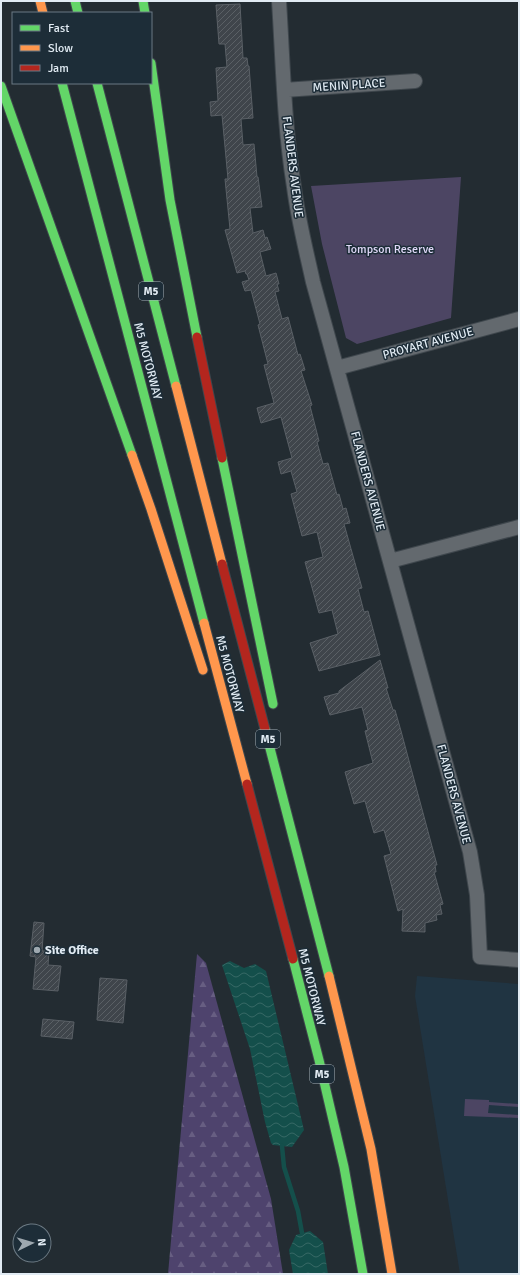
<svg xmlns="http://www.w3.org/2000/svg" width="520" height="1275" font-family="Signika,sans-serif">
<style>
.built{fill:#203442}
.green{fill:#4c4563}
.forest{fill:url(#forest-firs)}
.water{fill:url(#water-waves)}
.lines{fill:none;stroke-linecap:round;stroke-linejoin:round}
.stream{stroke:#144f4b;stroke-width:4.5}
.building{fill:url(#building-hatch);stroke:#5a6066}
.street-casing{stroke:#3f474d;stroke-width:16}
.fast-casing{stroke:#3f474d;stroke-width:11}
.slow-casing{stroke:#3f474d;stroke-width:11}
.jam-casing{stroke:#3f474d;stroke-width:11}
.street{stroke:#63696e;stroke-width:14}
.fast{stroke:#63d668;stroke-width:9}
.slow{stroke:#ff974d;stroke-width:9}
.jam{stroke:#b3261e;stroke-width:9}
.poi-dot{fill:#9ea8af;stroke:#1d2d38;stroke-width:1.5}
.labels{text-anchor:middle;stroke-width:3;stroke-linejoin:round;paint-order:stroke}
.shield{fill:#1d2d38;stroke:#a6b2bb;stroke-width:1}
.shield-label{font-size:11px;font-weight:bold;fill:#e1ebf3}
.street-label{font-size:12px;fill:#e1ebf3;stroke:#1d2d38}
.park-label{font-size:12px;fill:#e0d8f8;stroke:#1d2d38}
.poi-label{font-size:12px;font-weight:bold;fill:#e1ebf3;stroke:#1d2d38;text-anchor:start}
</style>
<defs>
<pattern id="forest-firs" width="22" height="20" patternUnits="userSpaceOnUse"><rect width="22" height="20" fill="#4e436d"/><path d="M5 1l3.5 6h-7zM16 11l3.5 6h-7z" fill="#675e82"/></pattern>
<pattern id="water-waves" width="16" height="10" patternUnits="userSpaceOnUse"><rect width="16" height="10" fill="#144f4b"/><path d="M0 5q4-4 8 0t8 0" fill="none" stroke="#366865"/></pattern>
<pattern id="building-hatch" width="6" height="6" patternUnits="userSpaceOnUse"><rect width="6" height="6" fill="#3f454b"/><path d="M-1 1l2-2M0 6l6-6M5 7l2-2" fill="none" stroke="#5a6065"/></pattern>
</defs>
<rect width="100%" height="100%" fill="#232c32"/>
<!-- built -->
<path class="built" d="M417,976L519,984V1274H460L415,996Z"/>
<!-- green -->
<path class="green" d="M461,177L451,318L357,344L346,338L322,244L311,186Z
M465,1099L489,1100V1102L519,1104V1107L489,1105L488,1113L519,1115V1118L464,1116Z"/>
<!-- forest -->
<path class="forest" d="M197,954L206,963L271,1199L283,1274H168Z"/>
<!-- water -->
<path class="water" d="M230,961L244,968L255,964L266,971L304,1130L292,1147L273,1145L271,1143L265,1122L250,1049L222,965Z
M310,1231L323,1242L328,1274H293L289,1250L296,1235Z"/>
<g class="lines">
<!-- stream -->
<path class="stream" d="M282,1146L284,1167L298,1211L302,1233"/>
</g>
<!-- building -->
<path class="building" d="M240,4L243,58H247L248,66H249L253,118L241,119L243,145L254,144L257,177H258L262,207L250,208L253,233L263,230L265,238L267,237L271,249L260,252L266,276L276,273L279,284H277L279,291L275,292L282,319L288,317L298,355L300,354L305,370L301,371L312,405L310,406L319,441L317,442L323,464L328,463L337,495L339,494L343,509L346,508L350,523L344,524L362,588L358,589L364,612L368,611L380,655L319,671L310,643L338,634L332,610L319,613L305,562L323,557L317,532L302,536L291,494L297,492L291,471L281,474L278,462L292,458L281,417L261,423L257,408L274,403L264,365L268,364L258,325L260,324L251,290L245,291L242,282L249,280L247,274H246L245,271L237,273L225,230L230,229L225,179H228L222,115L211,116L210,102L218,101L216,68L227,67L225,44H219L216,5Z
M380,660L388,688H386L393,710H395L401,731L437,865H435L436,872H434L443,904L440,905L442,914L436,915L437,920L425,923V932L402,931L403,909L398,911L384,856L391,854L384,830L374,833L365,801L354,804L345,772L373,763L365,731L368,730L362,707L330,715L324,697L339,693V691Z
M34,922L44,923L42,951H49L48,965L61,966L58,991L33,989L36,957L30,956Z
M100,978L127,980L123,1023L97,1020Z
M43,1019L74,1022L72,1039L41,1036Z"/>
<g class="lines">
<defs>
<path id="street" d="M279,1C283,63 284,125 294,187C298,219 306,250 313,282L470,852L477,895L480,957L519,960
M284,90L415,81
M337,368L519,319
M390,561L519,527"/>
<path id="fast" d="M75,1L78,13
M143,1L145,13
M151,63L170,200L197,337
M62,83L204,623
M97,83L176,386
M1,86L132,455
M222,458L273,704
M265,729L329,976
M293,959L319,1060L344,1167L363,1274"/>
<path id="slow" d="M40,1L43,13
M176,386L222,564
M132,455L151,509L203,670
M204,623L247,784
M329,976L371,1149L392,1274"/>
<path id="jam" d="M197,337L222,458
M222,564L265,729
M247,784L293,959"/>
</defs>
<!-- street casing -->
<use href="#street" class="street-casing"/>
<!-- fast casing -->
<use href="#fast" class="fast-casing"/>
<!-- slow casing -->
<use href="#slow" class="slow-casing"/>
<!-- jam casing -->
<use href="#jam" class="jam-casing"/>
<!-- street -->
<use href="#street" class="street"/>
<!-- fast -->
<use href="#fast" class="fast"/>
<!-- slow -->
<use href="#slow" class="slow"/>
<!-- jam -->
<use href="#jam" class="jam"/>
</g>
<!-- markers -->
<circle class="poi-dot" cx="37" cy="950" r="4"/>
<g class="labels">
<!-- shield labels -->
<g class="shield">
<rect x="139" y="282" width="24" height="18" rx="3"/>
<rect x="256" y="730" width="24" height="18" rx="3"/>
<rect x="310" y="1065" width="24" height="18" rx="3"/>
</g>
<g class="shield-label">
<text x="151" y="295">M5</text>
<text x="268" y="743">M5</text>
<text x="322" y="1078">M5</text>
</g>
<!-- street labels -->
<g class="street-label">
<text transform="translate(349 85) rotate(-4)" y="4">MENIN PLACE</text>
<text transform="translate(293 167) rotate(83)" y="4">FLANDERS AVENUE</text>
<text transform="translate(428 343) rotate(-15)" y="4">PROYART AVENUE</text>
<text transform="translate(148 361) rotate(75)" y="4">M5 MOTORWAY</text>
<text transform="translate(368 481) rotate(75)" y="4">FLANDERS AVENUE</text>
<text transform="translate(230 674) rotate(75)" y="4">M5 MOTORWAY</text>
<text transform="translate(454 794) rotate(75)" y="4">FLANDERS AVENUE</text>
<text transform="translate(312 987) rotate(76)" y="4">M5 MOTORWAY</text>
</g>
<!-- park labels -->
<g class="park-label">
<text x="390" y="253">Tompson Reserve</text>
</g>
<!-- poi labels -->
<g class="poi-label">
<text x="45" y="954">Site Office</text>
</g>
</g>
<!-- border -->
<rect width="520" height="1275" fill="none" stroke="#e1ebf3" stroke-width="4"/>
<!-- legend -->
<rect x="12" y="12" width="140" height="72" fill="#1d2d38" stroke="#6b7983"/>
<rect x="20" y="25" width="20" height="6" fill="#63d668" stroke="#6b7983"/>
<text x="48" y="32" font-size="12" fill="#e1ebf3">Fast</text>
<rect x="20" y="45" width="20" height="6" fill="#ff974d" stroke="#6b7983"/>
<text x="48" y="52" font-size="12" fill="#e1ebf3">Slow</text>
<rect x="20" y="65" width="20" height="6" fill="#b3261e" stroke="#6b7983"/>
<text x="48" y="72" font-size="12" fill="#e1ebf3">Jam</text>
<!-- north arrow -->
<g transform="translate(32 1243) rotate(85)"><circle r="19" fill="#1d2d38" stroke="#6b7983"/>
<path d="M0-3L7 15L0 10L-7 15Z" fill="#9ea8af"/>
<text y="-6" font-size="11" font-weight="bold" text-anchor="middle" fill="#e1ebf3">N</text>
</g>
</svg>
